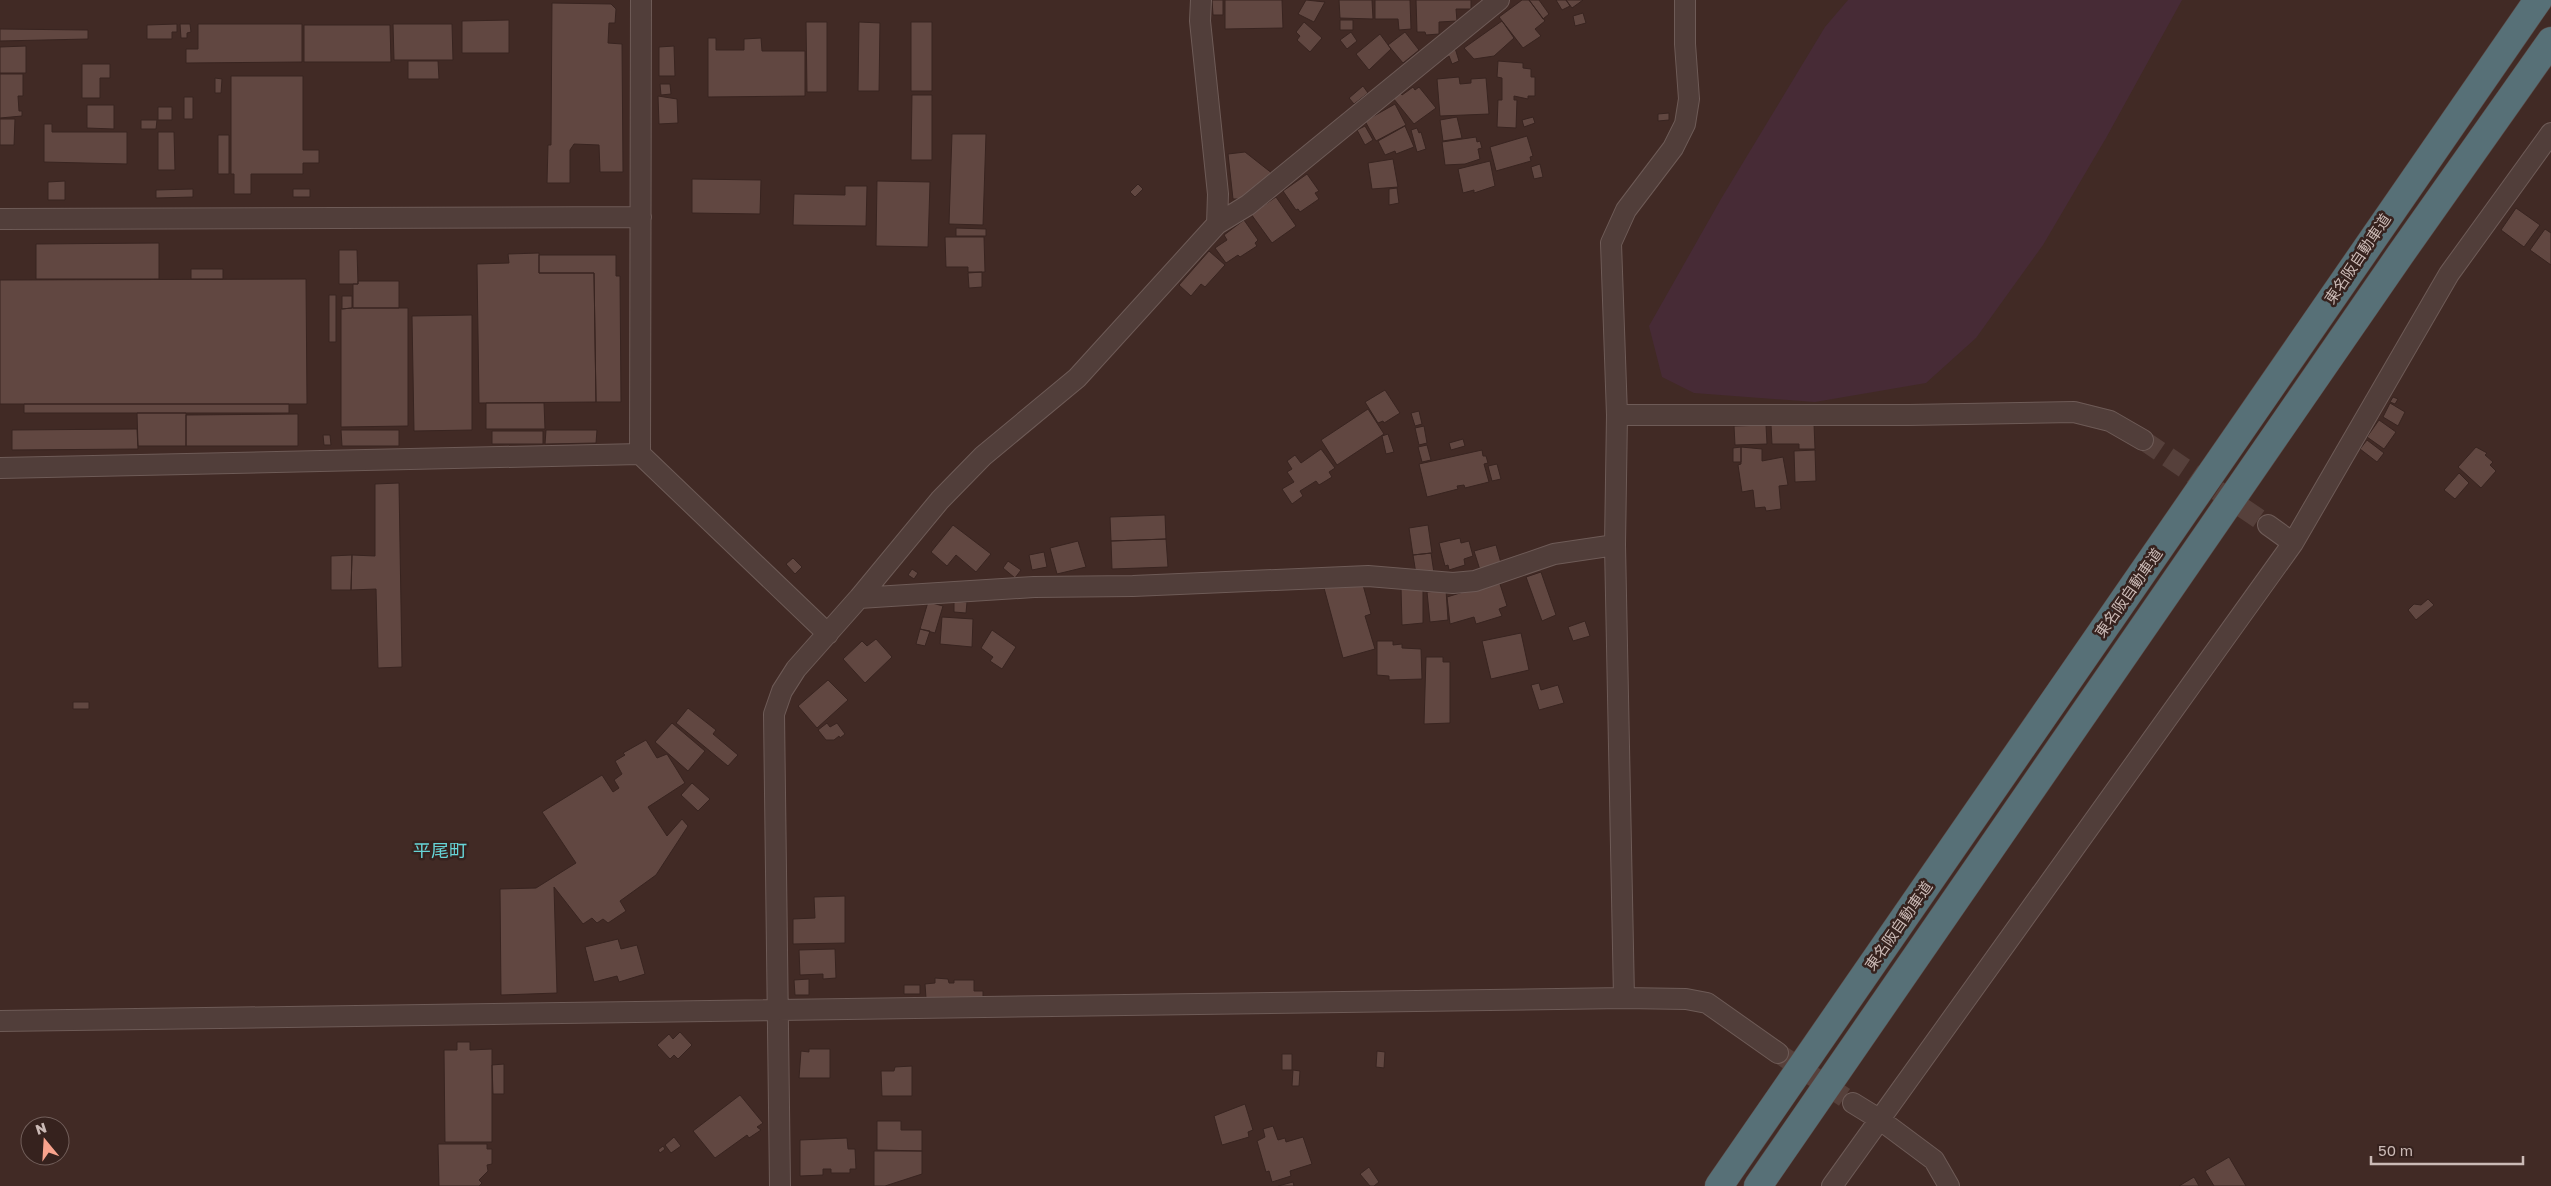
<svg xmlns="http://www.w3.org/2000/svg" width="2551" height="1186" font-family="'Golos Text','Noto Sans JP',sans-serif">
<style>
.green{fill:#472b36}
.building{fill:#614741;stroke:#382420}
.lines{fill:none;stroke-linecap:round;stroke-linejoin:round}
.minor-tunnel{stroke:#56403b;stroke-width:20;stroke-dasharray:20 10;stroke-linecap:butt}
.minor-casing{stroke:#6e5b57;stroke-width:22}
.highway-casing{stroke:#5b4844;stroke-width:29}
.minor{stroke:#513e3a;stroke-width:20}
.highway{stroke:#577077;stroke-width:28}
.labels{text-anchor:middle;stroke-width:5;stroke-linejoin:round;paint-order:stroke}
.street-label{font-size:15px;fill:#cbbab6;stroke:#36221e}
.quarter-label{font-size:18px;fill:#66d4d7;stroke:#36221e}
</style>
<rect width="100%" height="100%" fill="#412a25"/>
<!-- green -->
<path class="green" d="M1848,0H2182L2106,138L2043,245L1976,338L1926,383L1815,402L1694,393L1662,377L1649,326L1721,199L1825,27Z"/>
<!-- building -->
<path class="building" d="M1212,0H1223V15H1213Z
M1225,0H1282L1283,28L1225,29Z
M1306,0L1325,2L1314,22L1298,14Z
M1339,0H1372L1373,19L1340,18Z
M1375,0H1410L1411,29L1399,30L1398,19H1375Z
M1416,0H1471V9H1456L1457,21L1439,22V34L1426,35L1425,32H1417Z
M1522,0H1529L1545,21L1535,29L1541,36L1523,48L1499,17Z
M1529,0H1539L1549,14L1543,19Z
M1556,0H1566L1570,6L1562,10Z
M1566,0H1583L1572,8Z
M552,3L611,4L616,9L615,23H609L608,43L622,44L623,172H600L599,145L574,144L570,150V183H547L548,145H551Z
M1583,13L1586,23L1575,26L1573,16Z
M509,20V53H462V21Z
M1340,20H1353V30H1340Z
M1502,21L1514,38L1494,56L1474,59L1464,48Z
M806,22H827V92H807Z
M859,22L880,23L879,91H858Z
M911,22H932V91H911Z
M1304,22L1322,38L1310,52L1297,40L1300,36L1296,32Z
M177,24V32H172V39H147V25Z
M180,24H190L191,32L187,33V38H181Z
M198,24H302V62L186,63V49H198Z
M393,24H452L453,60H394Z
M304,25H390L391,62H304Z
M0,29L88,30V39L0,41Z
M1351,32L1357,41L1347,49L1340,40Z
M1405,32L1419,50L1403,63L1388,45Z
M1380,34L1391,49L1369,70L1356,54Z
M708,38H716V50H744V39L761,38L762,51H805V96L708,97Z
M26,46V73H0V47Z
M674,46L675,76H659V47Z
M1455,48L1459,61L1452,64L1449,56L1443,60L1441,56Z
M408,61H438L439,79H408Z
M1498,61L1523,63V68L1531,69V77H1535V96H1528V99L1514,96V100H1517L1516,128L1497,127L1498,100H1502V78L1497,77Z
M82,64H110V78H100V98H82Z
M0,74H23V96H18L19,111H22V116L0,118Z
M231,76H303V150H319V163H303V174H251V194H234V174H231Z
M1459,77L1460,84L1471,83V79L1486,78L1489,114L1440,116L1437,79Z
M215,78L222,79L221,93H215Z
M660,84H670L671,94L661,95Z
M1363,86L1368,93L1354,104L1349,98Z
M1413,87L1415,90L1419,87L1436,108L1414,124L1393,98L1400,92L1402,95Z
M912,95H932V160H911Z
M658,96L677,99L678,123L659,124Z
M184,97H193V119H184Z
M1395,104L1406,125L1376,141L1365,121Z
M87,105H114V129L87,128Z
M158,107H172V120H158Z
M1669,113V120L1658,121V114Z
M1457,117L1462,138L1443,141L1440,120Z
M1533,117L1535,123L1524,127L1522,120Z
M0,119H15L14,145H0Z
M141,120H157L156,129H141Z
M44,124H52V132H127V164L44,162Z
M1365,126L1373,140L1365,145L1357,130Z
M1405,126L1414,147L1396,154L1395,151L1385,155L1378,141Z
M1417,128L1419,133L1421,132L1426,149L1417,152L1411,130Z
M158,132H174L175,170H158Z
M952,134H986L983,225L949,224Z
M218,135H229V174H218Z
M1527,136L1533,156L1530,157L1531,161L1496,171L1490,147Z
M1476,137L1477,142L1480,141L1482,148L1478,149L1480,159L1465,164L1445,165L1442,142Z
M1245,152L1273,174L1244,199H1233L1228,154Z
M1393,159L1398,187L1372,189L1368,163Z
M1490,161L1495,186L1474,193V190L1463,193L1458,169Z
M1540,164L1543,177L1534,179L1531,167Z
M1307,174L1319,191L1315,193L1319,199L1300,212L1298,209L1296,210L1283,191Z
M692,179L761,180L760,214L692,213Z
M65,181V200H48V182Z
M877,181L930,182L928,247L876,246Z
M1138,184L1143,189L1135,197L1130,192Z
M845,186H867L866,226L793,225L794,194L845,195Z
M1397,188L1399,203L1389,205V189Z
M193,189V197L156,198V190Z
M293,189H310V197H293Z
M1276,197L1296,226L1272,243L1251,214Z
M2516,208L2540,225L2524,247L2501,230Z
M1244,220L1258,240L1255,243L1257,246L1240,257L1238,255L1226,263L1215,248L1227,240L1224,235Z
M956,228L986,229V236H956Z
M2545,229L2551,233V265L2530,250Z
M945,237H984L985,272H968V267H946Z
M159,243V279H36V244Z
M339,250H357L358,284H339Z
M1209,251L1225,265L1205,287L1201,284L1191,296L1179,285Z
M539,253V273H594L596,402L479,403L477,264L509,263L508,254Z
M539,255H616V276H620L621,402H596L594,273H539Z
M191,269H223V279H191Z
M982,272V287L969,288L968,273Z
M306,279L307,404H0V280Z
M358,281H399V308H353V284H358Z
M329,295H336V342H329Z
M342,296H352V308L342,309Z
M352,308H408V426L341,427V309Z
M472,315V430L414,431L412,316Z
M1385,390L1400,413L1384,423L1383,421L1378,423L1365,402Z
M2393,397L2398,399L2395,404L2390,402Z
M486,403H544L545,429H486Z
M2390,403L2405,412L2398,426L2383,417Z
M24,404H289V413H24Z
M1368,409L1384,434L1337,465L1321,440Z
M1419,411L1422,424L1415,426L1411,413Z
M137,413H186V446H138Z
M298,414V446H186V415Z
M2379,420L2396,432L2384,449L2367,437Z
M1814,424L1815,449H1799V444H1772L1771,425Z
M1766,425L1767,444L1735,445L1734,426Z
M1424,426L1427,443L1419,445L1415,428Z
M137,429L138,449L12,450V430Z
M341,430H399V446H342Z
M546,430H597L596,443L545,444Z
M492,431H543V444H492Z
M1388,434L1394,452L1386,454L1382,436Z
M323,435H330L331,445H324Z
M1463,439L1465,446L1451,450L1449,443Z
M2367,440L2384,453L2377,462L2360,449Z
M1427,445L1431,460L1422,462L1418,447Z
M1741,447V462H1733V448Z
M1741,447L1762,449V461L1783,457L1788,485L1779,486L1781,509L1766,511L1765,507L1755,508L1753,490L1742,492L1738,465L1741,464Z
M2476,447L2487,453L2485,455L2493,462L2490,465L2496,471L2481,488L2458,467Z
M1321,449L1335,468L1329,472L1332,477L1319,485L1316,481L1300,491L1303,496L1292,504L1282,489L1294,482L1287,472L1292,469L1287,461L1295,455L1301,463Z
M1482,450L1483,456H1486L1488,463L1484,464L1489,482L1465,488L1464,485L1457,486L1458,489L1427,497L1419,464Z
M1815,450L1816,481L1795,482L1794,451Z
M1497,464L1501,479L1492,481L1488,466Z
M2459,473L2469,483L2455,499L2444,490Z
M399,483L402,667L378,668L376,589L351,590L352,555L375,556V484Z
M1165,515L1166,539L1111,541L1110,517Z
M953,525L991,554L976,572L956,555L947,566L931,552Z
M1428,525L1432,553L1413,555L1409,528Z
M1460,538L1461,543L1469,541L1473,556L1464,559L1465,565L1449,570L1448,565L1445,566L1439,543Z
M1166,539L1168,567L1112,569L1111,541Z
M1078,541L1086,567L1057,574L1050,548Z
M1496,545L1501,563L1480,570L1474,551Z
M1044,552L1047,567L1032,570L1029,555Z
M1431,553L1434,573L1416,574L1413,555Z
M352,555L351,590H331V556Z
M793,558L802,567L795,574L786,564Z
M1008,561L1021,570L1015,578L1003,568Z
M912,569L918,573L914,579L908,575Z
M1541,572L1556,615L1542,621L1526,577Z
M1499,581L1507,606L1499,609L1502,616L1476,624L1474,617L1450,624L1447,597Z
M1363,585L1371,614L1365,616L1375,649L1343,658L1324,588Z
M1401,587H1423V623L1402,625Z
M1446,590L1448,620L1430,622L1427,592Z
M2428,599L2434,605L2416,620L2408,610L2414,604L2421,605Z
M954,601L967,602L966,613L954,612Z
M928,602L943,606L935,633L920,629Z
M942,617L973,619L972,647L940,644Z
M1585,621L1590,636L1573,641L1568,627Z
M920,629L930,631L925,646L916,644Z
M992,630L1016,647L1002,669L990,661L993,657L981,648Z
M1521,633L1529,670L1491,679L1482,641Z
M876,639L892,657L865,683L843,659L862,641L867,646Z
M1377,641H1393V645L1402,644V648L1421,649L1422,679L1389,680V676L1377,675Z
M1426,657H1443V662H1450V723L1424,724Z
M828,680L848,700L817,728L798,706Z
M1539,683L1541,690L1558,685L1564,703L1539,710L1531,685Z
M73,702H89V709H73Z
M688,708L716,730L713,734L738,755L728,766L676,723Z
M672,723L705,751L688,771L655,742Z
M827,723L830,727L837,723L845,734L840,738L839,736L834,740H826L818,730Z
M646,740L657,758L667,754L685,783L648,807L667,836L682,819L688,826L656,875L620,901L626,911L608,923L603,919L597,923L592,918L583,924L554,887L557,993L501,995L500,889L536,888L576,863L542,812L602,775L613,792L619,788L614,780L622,774L615,761L625,755L623,753Z
M692,783L710,799L698,811L681,795Z
M845,896V943L793,944V919L815,918L814,897Z
M618,939L621,949L637,945L645,974L619,982L617,976L594,982L585,947Z
M835,949L836,978L823,979V974L800,975L799,950Z
M935,978L948,979L949,983H954V980H974V991H983V998H926L925,984L935,983Z
M809,979V995H795L794,980Z
M904,985H920V994H904Z
M680,1032L692,1045L678,1059L674,1055L670,1059L657,1045L669,1034L673,1039Z
M457,1042H470V1050L492,1049V1142H445L444,1050H457Z
M809,1049H830V1078H799L801,1051L809,1052Z
M1377,1051L1385,1052L1384,1068L1376,1067Z
M1282,1054H1292V1070H1282Z
M504,1064V1094H493L492,1065Z
M912,1066V1096H882L881,1071H894L895,1067Z
M1293,1070L1300,1071L1299,1086H1292Z
M740,1095L763,1123L757,1127L761,1130L749,1138L747,1135L715,1158L693,1131Z
M1245,1104L1253,1130L1248,1132L1249,1137L1222,1145L1214,1116Z
M877,1121H901V1130H922V1151L877,1150Z
M1273,1126L1278,1140L1285,1138L1286,1142L1303,1137L1312,1164L1290,1171L1291,1176L1272,1182L1269,1171L1266,1172L1257,1141L1265,1137L1263,1129Z
M674,1137L681,1146L671,1153L665,1145Z
M847,1138L848,1149H855L856,1169H850V1173H831V1169H823V1175L800,1176V1140Z
M438,1144H487V1149H492V1164L487,1165L488,1171L479,1180L482,1183L479,1186H439Z
M663,1146L665,1149L660,1153L658,1150Z
M874,1151H922V1174L885,1186H874Z
M2229,1157L2246,1186H2214L2205,1171Z
M1369,1167L1379,1182L1374,1186H1370L1360,1174Z
M2194,1177L2199,1186H2179Z
M1293,1182L1294,1186H1278Z"/>
<g class="lines">
<!-- minor-tunnel -->
<path class="minor-tunnel" d="M2143,440L2268,525
M1778,1053L1853,1103"/>
<defs>
<path id="minor" d="M1201,0L1200,21L1218,194L1217,224
M0,219L641,217
M1617,415H1909L2074,412L2110,421L2143,440
M640,454L641,0
M0,468L640,454L828,634
M2268,525L2293,543
M859,598L1034,587L1133,586L1368,576L1453,583L1475,581L1554,554L1615,545
M1624,998L1615,545L1617,415L1611,243L1626,210L1673,148L1685,124L1689,99L1685,44V0
M0,1021L1624,998L1686,999L1707,1003L1778,1053
M1853,1103L1879,1119L1934,1160L1949,1186
M780,1186L774,714L782,691L796,669L859,598L940,500L983,456L1077,378L1217,224L1248,205L1499,0
M1832,1186L2293,543L2449,274L2551,133"/>
<path id="highway" d="M1719,1186L2538,0
M1758,1186L2400,255L2551,41"/>
</defs>
<!-- minor casing -->
<use href="#minor" class="minor-casing"/>
<!-- highway casing -->
<use href="#highway" class="highway-casing"/>
<!-- minor -->
<use href="#minor" class="minor"/>
<!-- highway -->
<use href="#highway" class="highway"/>
</g>
<g class="labels">
<!-- street labels -->
<g class="street-label">
<text transform="translate(2358 259) rotate(-56)" y="5">東名阪自動車道</text>
<text transform="translate(2129 593) rotate(-55)" y="5">東名阪自動車道</text>
<text transform="translate(1899 926) rotate(-55)" y="5">東名阪自動車道</text>
</g>
<!-- quarter labels -->
<g class="quarter-label">
<text x="440" y="857">平尾町</text>
</g>
</g>
<!-- north arrow -->
<g transform="translate(45 1141) rotate(342)"><circle r="24" fill="#36221e" stroke="#725f5b"/>
<path d="M0-4L9 19L0 12L-9 19Z" fill="#f9a38d"/>
<text y="-8" font-size="14" font-weight="bold" text-anchor="middle" fill="#cbbab6">N</text>
</g>
<!-- scale -->
<path d="M2371 1156v8h152v-8" fill="none" stroke="#cbbab6" stroke-width="2.5"/>
<text x="2378" y="1156" font-size="15" fill="#cbbab6" stroke="#36221e" stroke-width="4" paint-order="stroke">50 m</text>
</svg>
